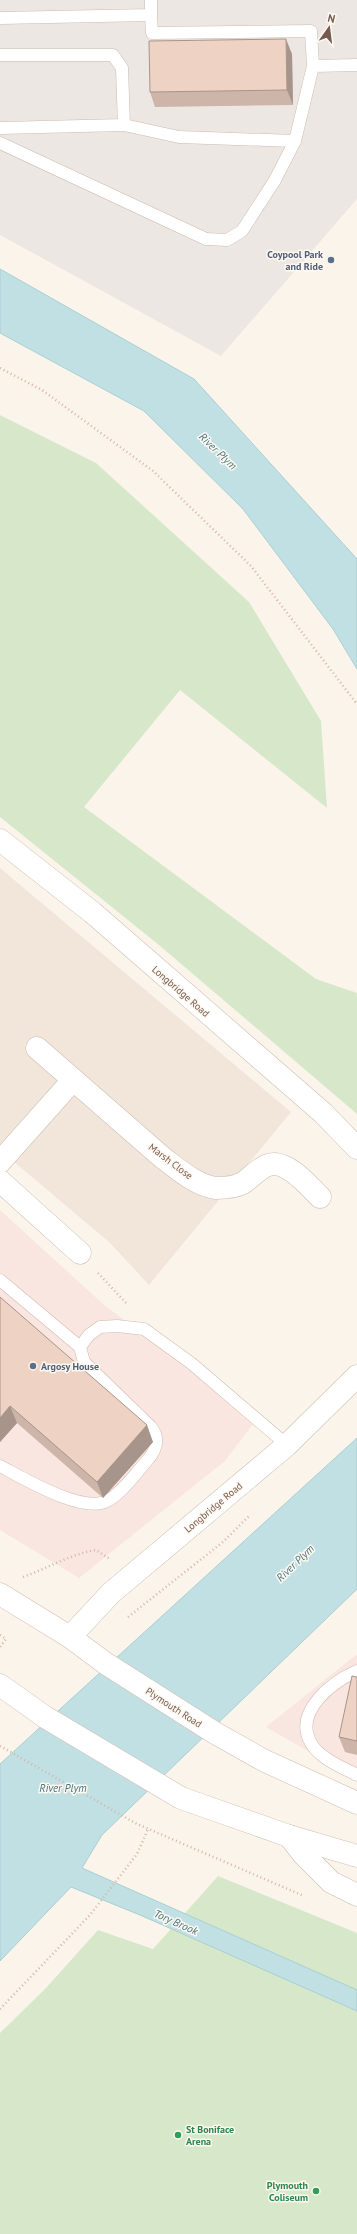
<svg xmlns="http://www.w3.org/2000/svg" width="357" height="2234" font-family="'PT Sans',sans-serif">
<style>
.residential{fill:#f2e6da}
.commercial{fill:#fae6e0}
.industrial{fill:#ede7e3}
.green{fill:#d7e8ca}
.water{fill:#c1e0e3;stroke:#a8cfd4}
.lines{fill:none;stroke-linecap:round;stroke-linejoin:round}
.service-casing{stroke:#ccbcb1;stroke-width:13}
.minor-casing{stroke:#ccbcb1;stroke-width:23}
.secondary-casing{stroke:#d1beb2;stroke-width:23}
.path{stroke:#d3b6a8;stroke-width:2.5;stroke-dasharray:1 3;stroke-linecap:butt}
.service{stroke:#fff;stroke-width:12}
.minor{stroke:#fff;stroke-width:22}
.secondary{stroke:#fff;stroke-width:22}
.wall{fill:#cdb5a9}
.shaded-wall{fill:#a7948a}
.building{fill:#eed3c5;stroke:#a7948a}
.service-dot{fill:#5c6f8a;stroke:#fef8f1;stroke-width:1.5}
.leisure-dot{fill:#2e9e5b;stroke:#fef8f1;stroke-width:1.5}
.labels{text-anchor:middle;stroke-width:3;stroke-linejoin:round;paint-order:stroke}
.service-label{font-size:10px;font-weight:bold;fill:#4e5e75;stroke:#fef8f1;text-anchor:end}
.street-label{font-size:10px;fill:#745b50;stroke:#fef8f1}
.leisure-label{font-size:10px;font-weight:bold;fill:#27864d;stroke:#fef8f1;text-anchor:start}
.water-label{font-size:11px;font-style:italic;fill:#48777e;stroke:#fef8f1}
</style>
<rect width="100%" height="100%" fill="#fbf4eb"/>
<!-- residential -->
<path class="residential" d="M0,868L291,1112L149,1285L109,1242L0,1150Z"/>
<!-- commercial -->
<path class="commercial" d="M0,1210L103,1304L256,1420L225,1461L79,1578L0,1530Z
M357,1654V1779L266,1727Z"/>
<!-- industrial -->
<path class="industrial" d="M0,0H357V199L221,356L0,235Z"/>
<!-- green -->
<path class="green" d="M0,415L96,463L249,602L321,721L327,808L180,690L84,807L316,979L357,993V1114L159,945L0,817Z
M218,1876L357,1933V2234H0V2033L46,1988L98,1930L153,1949Z"/>
<!-- water -->
<path class="water" d="M0,269L194,379L357,559V669L333,629L243,509L144,411L0,333Z
M357,1438V1589L102,1835L82,1868L357,1990V2011L140,1915L71,1887L0,1961V1764Z"/>
<g class="lines">
<defs>
<path id="service" d="M151,0V15
M0,18L151,15L152,33L311,31L313,66L295,141L275,180L242,231L227,240L206,239L0,143
M0,55H113L122,68L124,125
M313,66L357,65
M0,128L124,125L179,137L295,141
M0,1280L80,1347L84,1362L151,1427C161,1440 156,1451 146,1462C135,1474 122,1493 107,1501C83,1514 23,1478 0,1466
M80,1347L89,1335L100,1327L117,1326L144,1329L191,1363L287,1445
M357,1671C332,1682 293,1712 311,1743C319,1758 343,1768 357,1775"/>
<path id="minor" d="M0,840L93,913L323,1113L357,1148
M37,1048L163,1158C178,1169 197,1186 216,1188C225,1188 236,1187 243,1183C256,1174 267,1157 285,1167C298,1173 310,1187 320,1197
M0,1162L73,1080
M0,1181L80,1253
M70,1637L111,1593L287,1445L357,1376
M289,1836L304,1855L331,1882L357,1895"/>
<path id="secondary" d="M0,1594L70,1637L105,1663L215,1733L265,1761L357,1803
M0,1685L45,1717L181,1798L289,1836L357,1856"/>
</defs>
<!-- service casing -->
<use href="#service" class="service-casing"/>
<!-- minor casing -->
<use href="#minor" class="minor-casing"/>
<!-- secondary casing -->
<use href="#secondary" class="secondary-casing"/>
<!-- path -->
<path class="path" d="M0,368L42,390L153,471L251,566L357,704
M98,1273L127,1304
M23,1577C48,1568 71,1554 96,1550L110,1559
M128,1617L223,1542L250,1515
M0,1635L6,1639L0,1647
M0,1746L137,1824L304,1896
M0,2009L90,1915L137,1854L148,1829"/>
<!-- service -->
<use href="#service" class="service"/>
<!-- minor -->
<use href="#minor" class="minor"/>
<!-- secondary -->
<use href="#secondary" class="secondary"/>
</g>
<!-- wall -->
<path class="wall" d="M292,54L293,105L155,107L150,92Z
M0,1297L153,1442L103,1498L17,1423L0,1442Z
M357,1677V1755L345,1752L339,1737Z"/>
<!-- shaded-wall -->
<path class="shaded-wall" d="M286,39L292,54L293,105L287,90Z
M10,1406L17,1423L0,1442V1418Z
M147,1425L153,1442L103,1498L97,1482Z"/>
<!-- building -->
<path class="building" d="M286,39L287,90L150,92L149,41Z
M0,1297L147,1425L97,1482L10,1406L0,1418Z
M352,1676L357,1677V1741L339,1737Z"/>
<!-- markers -->
<g class="service-dot">
<circle cx="331" cy="260" r="4"/>
<circle cx="33" cy="1366" r="4"/>
</g>
<g class="leisure-dot">
<circle cx="178" cy="2135" r="4"/>
<circle cx="316" cy="2191" r="4"/>
</g>
<g class="labels">
<!-- service labels -->
<g class="service-label">
<text x="323" y="258">Coypool Park<tspan x="323" dy="12">and Ride</tspan></text>
<text x="41" y="1370" text-anchor="start">Argosy House</text>
</g>
<!-- street labels -->
<g class="street-label">
<text transform="translate(181 991) rotate(41)" y="4">Longbridge Road</text>
<text transform="translate(171 1161) rotate(37)" y="4">Marsh Close</text>
<text transform="translate(213 1507) rotate(-40)" y="4">Longbridge Road</text>
<text transform="translate(174 1707) rotate(33)" y="4">Plymouth Road</text>
</g>
<!-- leisure labels -->
<g class="leisure-label">
<text x="186" y="2133">St Boniface<tspan x="186" dy="12">Arena</tspan></text>
<text x="308" y="2189" text-anchor="end">Plymouth<tspan x="308" dy="12">Coliseum</tspan></text>
</g>
<!-- water labels -->
<g class="water-label">
<text transform="translate(218 451) rotate(44)" y="4">River Plym</text>
<text transform="translate(295 1563) rotate(-44)" y="4">River Plym</text>
<text x="63" y="1792">River Plym</text>
<text transform="translate(176 1922) rotate(24)" y="4">Tory Brook</text>
</g>
</g>
<!-- north arrow -->
<g transform="translate(329 28) rotate(14)" stroke="#fef8f1" stroke-width="3" paint-order="stroke">
<path d="M0-3L7 15L0 10L-7 15Z" fill="#745b50"/>
<text y="-6" font-size="11" font-weight="bold" text-anchor="middle" fill="#745b50">N</text>
</g>
</svg>
